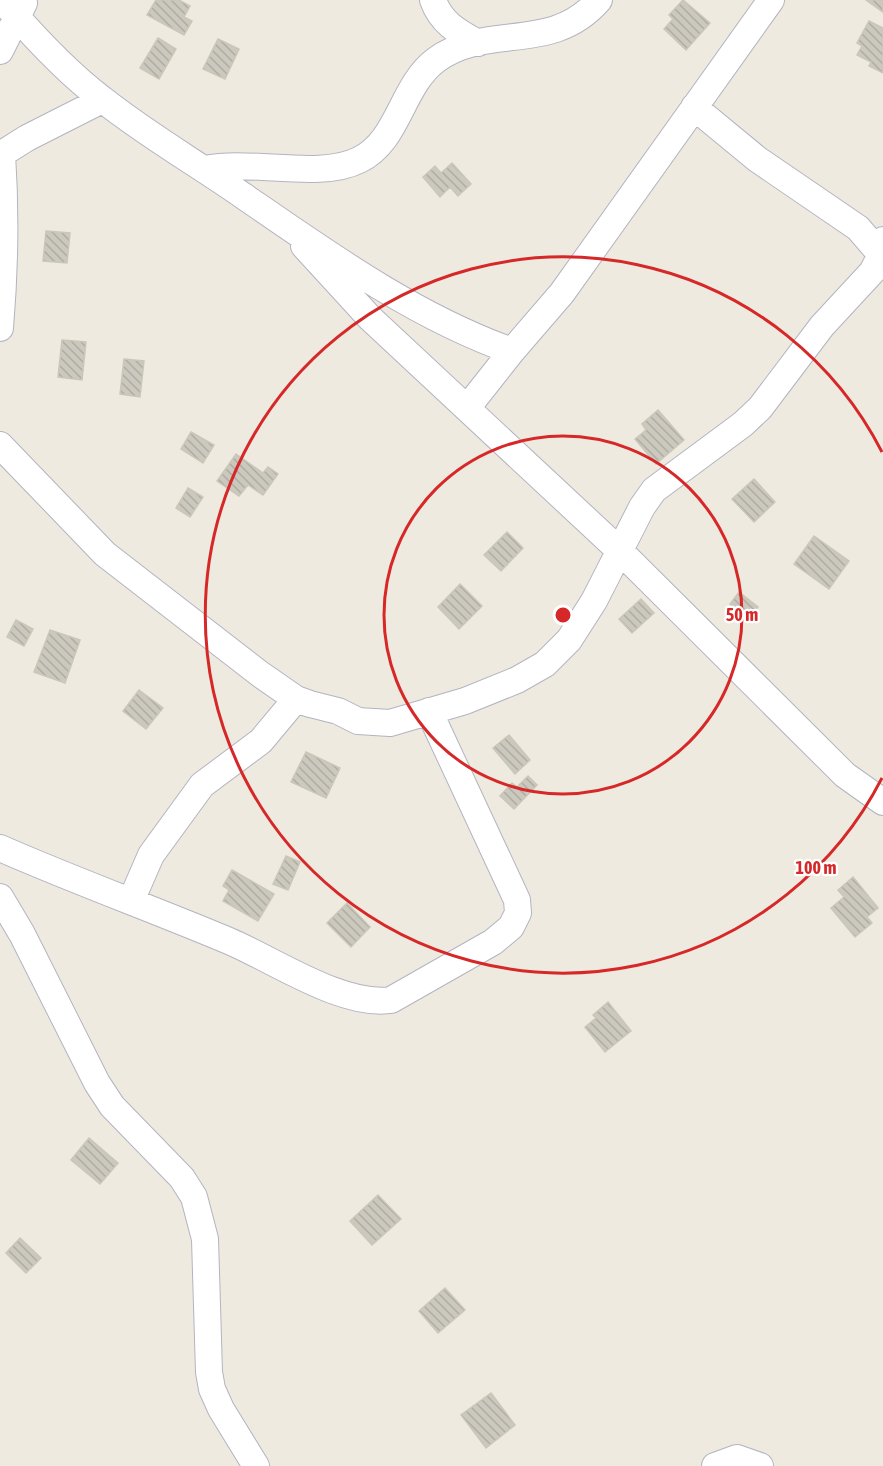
<svg xmlns="http://www.w3.org/2000/svg" width="883" height="1466" font-family="'Asap Condensed',sans-serif">
<style>
.building{fill:url(#building-back-hatch);stroke:#cbc7b8;stroke-width:1.5}
.lines{fill:none;stroke-linecap:round;stroke-linejoin:round}
.minor-casing{stroke:#b3b4c1;stroke-width:28}
.minor{stroke:#fff;stroke-width:26}
.ring{fill:none;stroke:#d62828;stroke-width:3}
.centre{fill:#d62828;stroke:#fff;stroke-width:3}
.ring-label{font-size:18px;text-anchor:middle;font-weight:bold;fill:#d62828;stroke:#fff;stroke-width:4.5;stroke-linejoin:round;paint-order:stroke}
</style>
<defs>
<pattern id="building-back-hatch" width="6" height="6" patternUnits="userSpaceOnUse" patternTransform="scale(1.5)"><rect width="6" height="6" fill="#cbc8be"/><path d="M-1 5l2 2M0 0l6 6M5-1l2 2" fill="none" stroke="#afaca4"/></pattern>
</defs>
<rect width="100%" height="100%" fill="#efeadf"/>
<!-- building -->
<path class="building" d="M156,0H179L190,6L184,17L192,21L184,35L147,15Z
M683,0L710,23L686,50L664,29L673,19L669,15Z
M866,0H883V12Z
M869,21L883,28V73L869,66L871,62L857,55L862,46L857,43Z
M158,38L176,49L159,79L140,68Z
M218,39L239,49L225,79L203,69Z
M452,163L471,184L458,196L450,187L440,197L423,177L435,166L441,173Z
M46,231L70,233L67,263L43,261Z
M62,340L86,342L82,380L58,377Z
M124,359L144,361L140,397L120,394Z
M658,410L684,440L656,464L635,439L646,430L642,424Z
M191,432L214,445L203,463L181,449Z
M236,454L263,473L268,467L278,474L263,495L248,485L239,496L217,481Z
M754,479L775,502L754,522L732,499Z
M188,488L203,497L190,517L176,508Z
M507,532L523,548L501,571L484,555Z
M814,536L849,561L829,589L794,564Z
M460,584L482,606L459,629L438,607Z
M739,592L758,607L749,619L730,604Z
M641,599L654,613L632,633L619,619Z
M16,620L33,629L24,646L7,637Z
M50,630L80,640L65,683L34,672Z
M139,690L163,708L146,729L123,711Z
M509,735L530,760L515,774L493,748Z
M306,752L340,768L326,798L291,782Z
M528,776L537,785L514,809L500,796L512,783L517,787Z
M286,856L300,862L288,890L273,884Z
M232,870L274,894L258,921L223,901L229,890L223,886Z
M853,877L878,908L867,917L872,923L855,937L831,908L844,897L838,890Z
M347,903L370,927L351,947L327,923Z
M608,1002L631,1031L605,1052L585,1027L596,1018L593,1015Z
M89,1138L118,1163L100,1184L71,1160Z
M378,1195L401,1219L372,1245L350,1221Z
M20,1238L41,1258L26,1273L6,1253Z
M445,1288L465,1310L438,1333L419,1311Z
M491,1393L515,1425L486,1448L461,1415Z"/>
<g class="lines">
<defs>
<path id="minor" d="M2,0C32,35 65,71 102,99C147,135 198,164 245,197C329,255 416,317 512,351L562,293L771,0
M433,0C441,23 458,32 478,43
M0,51L24,3
M694,107L757,159L858,228L883,257
M0,155L27,138L102,100
M205,169C251,159 319,180 359,160C399,141 401,86 436,60C488,22 551,55 599,0
M304,246L370,318L621,552L845,775L883,802
M0,328C5,269 6,213 2,154
M467,408L512,351
M0,445L105,554L260,674L296,699L310,704L338,711L358,721L390,723L465,701L517,680L545,664L569,640L594,601L642,507L654,490L743,424L760,408L822,326L872,272L881,255L883,240
M0,848C75,881 153,909 229,941C274,960 342,1007 391,1000L493,942L511,927L518,913L517,900L429,711
M0,897L22,934L97,1083L112,1106L182,1178L194,1197L205,1239L209,1372L212,1389L221,1409L256,1466
M131,901L151,855L202,785L261,741L296,699
M715,1466L737,1458L760,1466"/>
</defs>
<!-- minor casing -->
<use href="#minor" class="minor-casing"/>
<!-- minor -->
<use href="#minor" class="minor"/>
</g>
<!-- distance rings -->
<g class="ring">
<circle cx="563" cy="615" r="179"/>
<path d="M882 778A358 358 0 1 1 882 452"/>
</g>
<circle cx="563" cy="615" r="9" class="centre"/>
<g class="ring-label">
<text x="742" y="621">50 m</text>
<text x="816" y="874">100 m</text>
</g>
</svg>
